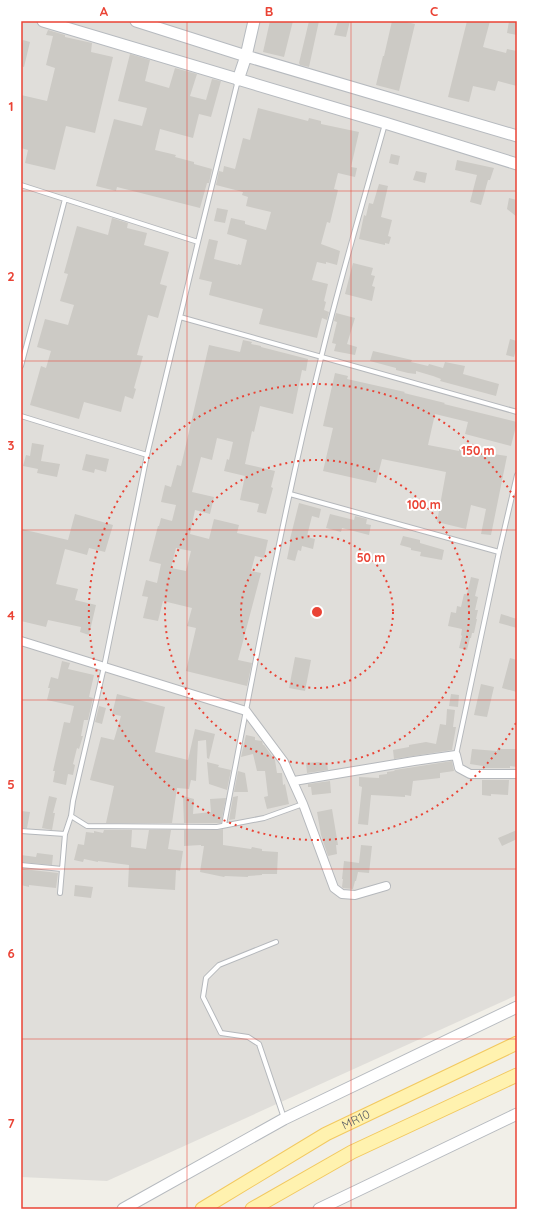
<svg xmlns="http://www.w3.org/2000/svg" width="538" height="1230" font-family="Quicksand,sans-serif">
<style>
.industrial{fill:#e0deda}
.building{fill:#cccac5;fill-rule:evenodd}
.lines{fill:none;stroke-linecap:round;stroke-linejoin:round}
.lane-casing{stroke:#b5b8bc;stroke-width:6}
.street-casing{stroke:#b5b8bc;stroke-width:10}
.secondary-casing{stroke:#b6babf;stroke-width:13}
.primary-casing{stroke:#f2c960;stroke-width:15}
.lane{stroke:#fff;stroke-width:4}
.street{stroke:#fff;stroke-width:8}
.secondary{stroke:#fff;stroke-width:11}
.primary{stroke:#fff2af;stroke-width:13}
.grid{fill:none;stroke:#ea4335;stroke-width:1;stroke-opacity:0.55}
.ring{fill:none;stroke:#ea4335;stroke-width:2;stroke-dasharray:2 4}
.labels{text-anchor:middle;stroke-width:4;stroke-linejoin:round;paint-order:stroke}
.street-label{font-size:12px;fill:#5f6368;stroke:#fff}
.centre{fill:#ea4335;stroke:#fff;stroke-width:2}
.ring-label{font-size:12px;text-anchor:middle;font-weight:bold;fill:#ea4335;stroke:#fff;stroke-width:4;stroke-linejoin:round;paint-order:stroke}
.neatline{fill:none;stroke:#ea4335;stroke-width:1.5}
.grid-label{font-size:13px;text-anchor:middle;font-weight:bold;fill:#ea4335}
</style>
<rect width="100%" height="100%" fill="#f1efe8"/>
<!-- industrial -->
<path class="industrial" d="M21,21H517V995L107,1181L21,1177Z"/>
<!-- building -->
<path class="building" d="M270,21H293L284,57L263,52Z
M309,21H319L309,67L300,65L299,63Z
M338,21H350L346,37L334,35Z
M392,21H402L415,24L399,91L376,85L383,56H384Z
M467,21H490L483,47L506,53L507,49L517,51V86L498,81L495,91L473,86L469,102L448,97Z
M509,21H517V35L507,33Z
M48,30L65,35V37L92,43L91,52L113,57L95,133L66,126L55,170L25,163L28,150L21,148V95L47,101L55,68L46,65L53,36L46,35Z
M23,40L30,42L24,67L21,66V47Z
M130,54L150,60L145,81L169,88L175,68L197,74L190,96L206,100L212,79L221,81L211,117L199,114L193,138L160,129L155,150L176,155L175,157L194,162V164L212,169L209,183H207L200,208L117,187L116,191L96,186L114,119L142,126L147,108L118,101Z
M258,108L308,121L309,118L321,121V124L359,132L351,167L357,168L355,177L338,173L334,189L338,190L330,223L327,222L321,244L340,251L337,265L326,262V264L317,262L312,280L328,284L324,301L326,302L324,310L329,312L327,320L322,318L317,338L259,324L263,309L209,295L212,282L199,279L209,239L218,241L214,259L238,265V264L241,265L247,240L227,234L231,218L245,221V224L266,230L271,212L246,206L248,197L242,195L243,192L216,185L219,171L223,172L224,166L235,169L243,138L250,140Z
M391,154L400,156L398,165L389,163Z
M457,160L494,168L490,180H488L481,205L470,202L477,175L455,170Z
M416,171L427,173L425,183L413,180Z
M379,184L388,186L381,217L392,220L388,236L391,237L389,244L385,243V245L359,239L364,215L366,216L369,203L373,204Z
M509,198L517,200V217L507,209Z
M217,208L228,210L225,223L214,221Z
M112,218L128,223L127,228L147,233L144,245L169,252L160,284L167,286L158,318L148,315L137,355L143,356L134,388L136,389L133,399L125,396L121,412L84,402L79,419L30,405L41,366L46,368L51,351L37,347L45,319L68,325L74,305L60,301L68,274L64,273L77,226L108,235Z
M353,263L373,268L371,275L375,276L372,286L375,287L372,301L345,294Z
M336,313L355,318L347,344L357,347L355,355L334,351L336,344L332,343L337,322L334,321Z
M510,339L517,341V346L514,357L506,355Z
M243,340L252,342L251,344L261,346V347L308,359L306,371L302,370L293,414L260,406L254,432L252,431L245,464L275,471L271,487L273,488L266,514L257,512L259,504L240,500L245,476L224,471L227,459L229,460L233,442L217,438L212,460L201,457L192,492L214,497L210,514L195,510L190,534L209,539L214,519L239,525L237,533L268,540L264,558L255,556L251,571L261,573L238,660L252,663L247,686L186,671L196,628L187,626L192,608L163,601L158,621L143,618L148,597L142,596L146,580L157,583L161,564L149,561L158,526H159L161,518L172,521L176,505L161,502L165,485L171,487L177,465L181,466L209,345L240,352ZM176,548L191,551L186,571L171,568Z
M373,351L412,360L411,362L428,366L429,364L443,368L445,362L465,366L463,374L499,384L496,396L440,381L441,379L433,376L416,371V374L408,373L396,370V368L370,361Z
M335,373L348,376L347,379L405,392L404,393L445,403L444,404L517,422L511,446L465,434L468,422L435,414L428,445L459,451V449L507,456L491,535L481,534L486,509L471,505L466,529L437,522L446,472L382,459L376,483L323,471L333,428L323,426Z
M32,443L44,445L41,461L60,464L57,477L37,473L38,469L23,466L26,455L30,456Z
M86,454L109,459L106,472L95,469L94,473L82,470Z
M299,503L321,509L319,518L312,516L308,532L307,537L315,539L313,549L302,546L301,551L298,550L295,561L287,559L291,539H290Z
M75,514L113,525L105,552L89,548L87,555L65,549L56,584L78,589L75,600L96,605L89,635L80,632L81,627L48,620L46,627L21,621V529L68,540Z
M330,514L354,520L355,516L367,519L366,524L371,525L369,535L342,528L341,532L326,528Z
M403,536L420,540V543L444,550L442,560L420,556L421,552L411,550V548L400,545Z
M471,577L479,579L475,596L478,597L475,610H478L476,619H477L474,633H472L471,638H470L467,650L459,648L462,636L461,635L462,629L448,626L451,612L456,613L457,606L461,607L464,594H467Z
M501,614L517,619V628L499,623Z
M295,657L311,660L305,691L289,688Z
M510,658L517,660V692L502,688Z
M62,661L70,663L68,669L94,675L89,697L93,698L88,720H84L81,736H83L79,749L77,748L73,764L75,765L73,775L68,774L66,785L53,782L55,771H53L64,722L70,723L74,706L47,700L50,688H48L51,677L58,679Z
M481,684L494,687L487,717L474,715Z
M117,694L165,707L155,752L188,760L195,729L215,734L209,759L207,758L206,740L198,741L196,781L191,780L189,789L177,788L172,823H106L114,786L90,780L101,737L114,740L121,716L112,714Z
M451,694L459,695L458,707L449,706Z
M99,706L106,708L102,724L95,722Z
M447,709L455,710L453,727H456L452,750L394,759L393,750L409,747V745L426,742L436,744L440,724L446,725Z
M246,735L255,737V740L262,741L263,745H264L272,756V757L275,760L277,773H282L283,785L285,784L289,804L267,809L264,797L268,796L265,771H257L253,754L241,757Z
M472,749L497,751V749H517V767L510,766V768H483V766L470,764Z
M452,761L454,771L440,773V778L413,781L411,796L405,795V797L389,796L371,795L368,825L358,824L362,787L359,786V777L379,778V775L387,774V772L394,771L395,770Z
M207,762L219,765L218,767L231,770L227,790L209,784Z
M318,762L327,763L328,770L307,773L306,763Z
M238,771L245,773L248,792H234Z
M482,780H509L508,795L491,794V796L482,795Z
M330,781L331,793L312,795L311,787H308V784Z
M49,796L57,798L53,813H55L52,830L42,828Z
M183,796L194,799L193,814L211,812L210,799L226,798L221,823H184Z
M238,796L235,819L229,820L233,797Z
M332,809L338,845H336L337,854L328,856L321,835L317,812Z
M21,811L30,812L27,828H21Z
M223,829V845L251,849L252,847L262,849V851L278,852L277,874H262V875L248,876V877L225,876L224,877L200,872L204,846H201V845L184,846V830H217Z
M104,830H132L131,847L146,849L149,830H171L168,849L183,851L180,871L176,870L175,890L128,887L129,865L98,861V862L84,859L83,862L74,860L78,844L84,845L86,832L94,833V831L103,833Z
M517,830V839L502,846L498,838Z
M361,845L372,846L369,873L358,872L356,881H355L353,889L343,888L342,887L343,879H342L344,861L359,863Z
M37,853L53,855L52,865L21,862V855L36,857Z
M23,869L58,873L56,888L29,885V887L21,885Z
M75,885L93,887L91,898L74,896Z"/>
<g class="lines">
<defs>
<path id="lane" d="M238,80L198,242L147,455L104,667L73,801L71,816L87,826L217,827L264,818L303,804
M21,185L198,242
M180,317L517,412
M21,366L65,199
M21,416L147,455
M290,494L499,552
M456,755L499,552L517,475
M224,825C254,669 283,512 321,358C340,279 363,202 385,124
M21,831L65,834
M21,865L62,869
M60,893L65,834L71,816
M276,942L219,965L206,978L203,997L221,1033L248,1037L259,1044L284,1118"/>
<path id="street" d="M21,641L246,711L284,762L303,804L334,888L342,894L355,895L386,886
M294,781L414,761L456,755L459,768L470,774H517"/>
<path id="secondary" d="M43,21L385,123L517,164
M136,21L246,56L517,136
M238,80L246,56L254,21
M123,1209L284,1119L517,1007
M319,1209L517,1114"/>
<g id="primary">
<path id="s1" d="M202,1209L326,1134L517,1043"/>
<path d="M252,1209L352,1152L517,1075"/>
</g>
</defs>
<!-- lane casing -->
<use href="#lane" class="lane-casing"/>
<!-- street casing -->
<use href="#street" class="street-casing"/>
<!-- secondary casing -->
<use href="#secondary" class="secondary-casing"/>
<!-- primary casing -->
<use href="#primary" class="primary-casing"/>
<!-- lane -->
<use href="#lane" class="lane"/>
<!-- street -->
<use href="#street" class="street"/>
<!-- secondary -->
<use href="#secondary" class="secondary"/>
<!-- primary -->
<use href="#primary" class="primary"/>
</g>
<!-- grid -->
<path class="grid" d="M187,21V1209M351,21V1209M21,191H517M21,361H517M21,530H517M21,700H517M21,869H517M21,1039H517"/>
<!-- distance rings -->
<g class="ring">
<circle cx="317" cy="612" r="76"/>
<circle cx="317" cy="612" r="152"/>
<path d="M516 723A228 228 0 1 1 516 501"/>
</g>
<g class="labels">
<!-- street labels -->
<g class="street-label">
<text dy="4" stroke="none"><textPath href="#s1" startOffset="178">MR10</textPath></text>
</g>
</g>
<circle cx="317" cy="612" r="6" class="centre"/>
<g class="ring-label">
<text x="478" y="455">150 m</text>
<text x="424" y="509">100 m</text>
<text x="371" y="562">50 m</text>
</g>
<!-- border -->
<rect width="538" height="1230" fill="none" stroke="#ffffff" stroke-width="44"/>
<rect x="22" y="22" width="494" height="1186" class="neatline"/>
<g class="grid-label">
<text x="104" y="16">A</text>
<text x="269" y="16">B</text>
<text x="434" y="16">C</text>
<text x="11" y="111">1</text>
<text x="11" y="281">2</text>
<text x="11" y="450">3</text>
<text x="11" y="620">4</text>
<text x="11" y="789">5</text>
<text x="11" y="958">6</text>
<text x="11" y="1128">7</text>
</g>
</svg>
